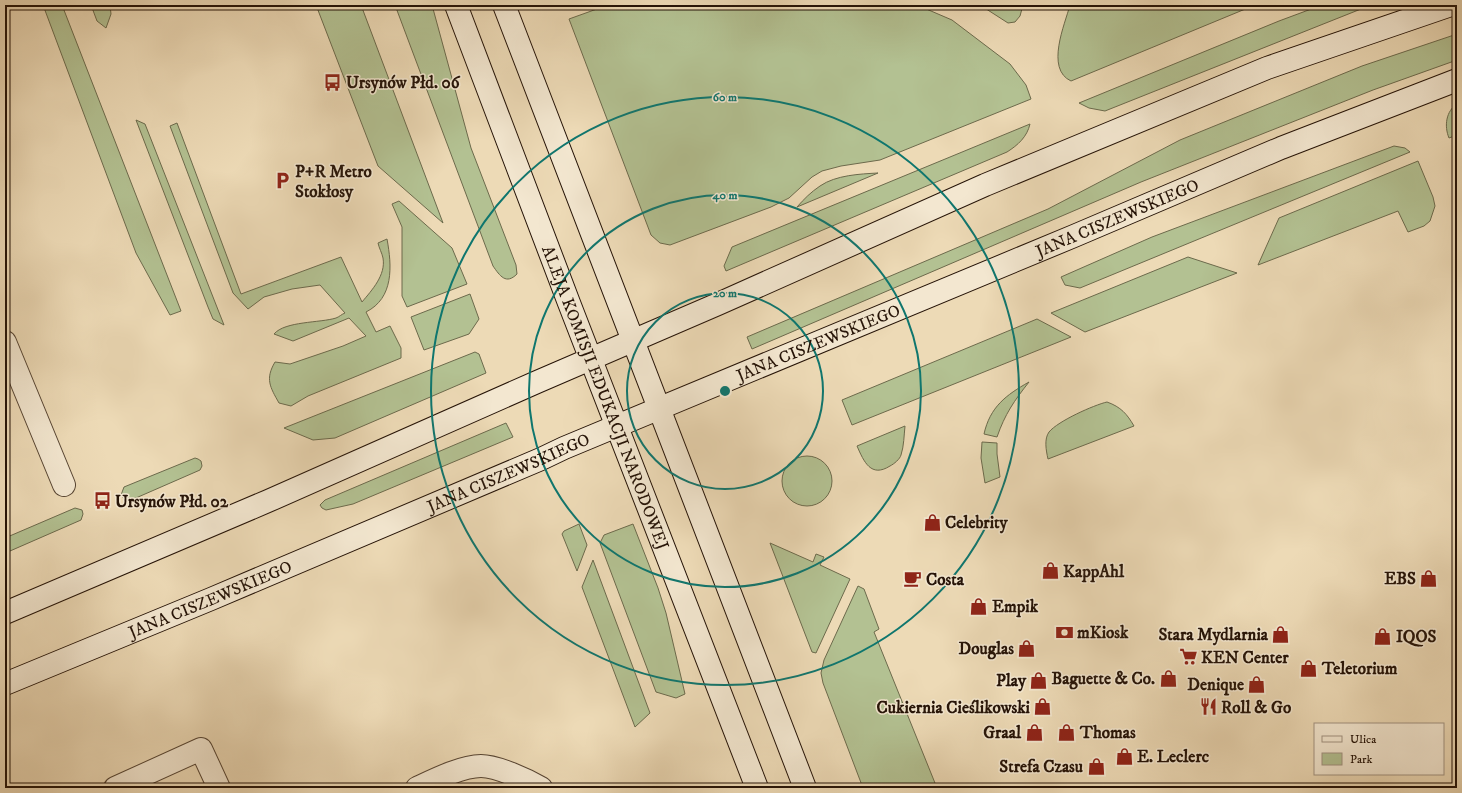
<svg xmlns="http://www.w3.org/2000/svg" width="1462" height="793" font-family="'IM FELL DW Pica',serif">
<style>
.green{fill:#b3c192;stroke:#6c6a4c}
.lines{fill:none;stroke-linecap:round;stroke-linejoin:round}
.street-casing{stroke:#574533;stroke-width:24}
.secondary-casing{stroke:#251307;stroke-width:24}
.street{stroke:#f3e7d0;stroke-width:22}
.secondary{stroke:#f3e7d0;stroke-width:22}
.ring{fill:none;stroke:#0f766e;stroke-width:2}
.labels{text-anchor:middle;stroke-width:3;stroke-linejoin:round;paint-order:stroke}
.poi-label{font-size:17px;font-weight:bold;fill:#251307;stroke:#f3e7d0;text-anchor:start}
.street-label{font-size:17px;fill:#251307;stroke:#f3e7d0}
.centre{fill:#0f766e;stroke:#f3e7d0;stroke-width:2}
.ring-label{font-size:12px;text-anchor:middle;font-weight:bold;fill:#0f766e;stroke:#f3e7d0;stroke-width:3;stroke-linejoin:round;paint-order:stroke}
</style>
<rect width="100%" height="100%" fill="#eddab6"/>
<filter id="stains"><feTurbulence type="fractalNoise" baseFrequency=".005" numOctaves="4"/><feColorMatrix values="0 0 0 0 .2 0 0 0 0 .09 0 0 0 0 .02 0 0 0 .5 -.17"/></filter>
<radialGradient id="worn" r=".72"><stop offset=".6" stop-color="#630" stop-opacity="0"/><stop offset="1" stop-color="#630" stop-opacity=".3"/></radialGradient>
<!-- green -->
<path class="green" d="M43,5H62L181,311L170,315L136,253Z
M91,5H110L111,14L106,28L97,21Z
M316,5H361L443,223L378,166Z
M395,5H432L471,148L516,265L517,274C506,285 500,276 493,266Z
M608,5H917L952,20L1010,64L1026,85L1031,99L880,160L841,166L822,171L812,177L789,198L771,207L670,245L660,243L651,235L569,19Z
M980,5H1023L1020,16L1015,22L1008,23Z
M1070,5H1255L1071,81C1045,69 1065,24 1070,5Z
M1322,5H1371L1105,111L1089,108L1079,103L1279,21Z
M1457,34V60L1373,90L1141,182L752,349L747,337L1048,209L1180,140L1362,66Z
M1457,104V135L1449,138C1444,126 1446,111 1457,104Z
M136,120L145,124L224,325L213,319L208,307Z
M177,123L241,294L341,257L362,302C372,290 386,275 383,258C382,253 379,248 378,243L387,239C392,266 394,298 366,312L376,332L390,326L401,348V358L308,396L291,406L279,403C270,387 265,379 275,362L290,364L343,346L366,336L349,318L293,341L274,334C285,321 320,323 336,318C339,317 342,314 345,313L320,285L292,289L264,297L248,309L233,293L170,126Z
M1030,124C1027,137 1018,145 1007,152L726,271L724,266L732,247Z
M1394,146L1405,148L1410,152L1080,288L1065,285L1061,277L1152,237Z
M1418,161L1433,197L1435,206L1430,221L1424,226L1408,232L1398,211L1258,265L1279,218Z
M878,173L797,207C804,199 811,192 820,186C836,175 860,174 878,173Z
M399,201L452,248L467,284L407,307L402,296V227L392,204Z
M1188,257L1237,273L1085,332L1051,313Z
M470,294L479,319L469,334L424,350L411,317Z
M1037,319L1071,337L852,425L842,400Z
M475,352L479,354L486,373L335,438L313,440L284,428Z
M1029,382C1014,401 1005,414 997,437L984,434C990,407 1006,395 1029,382Z
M1107,402C1121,407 1127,414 1134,426L1048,459C1046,450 1044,439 1049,432C1058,421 1094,405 1107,402Z
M506,423L513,437L353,504L326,510L322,508L320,505L325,500Z
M905,426C904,435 904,446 901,455C900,459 894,464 890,466C871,478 864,462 857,446Z
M982,442L997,443V454L1000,477L985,483L981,458Z
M782 481a25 25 0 1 1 50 0a25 25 0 1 1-50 0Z
M195,458L198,459L201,461L202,466L200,470L129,501L124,499L121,495L124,487Z
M75,508L82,510L83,514L81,520L10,551L5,549V538Z
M579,524L587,545L577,571L562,534L564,531Z
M633,524L658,588L666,613L685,694L676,698L656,692L600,543L604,535Z
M770,543L813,562L816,554L824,557L820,565L850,579L816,653L812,652Z
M593,560L650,713L635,727L582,587Z
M858,586L864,589L879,629L874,632L937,788H863L823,683L821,673L824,660Z"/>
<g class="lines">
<defs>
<path id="street" d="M5,342L64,485
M115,788L201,749L219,788
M417,788C434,780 462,766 481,766C497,766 527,780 541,788"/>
<g id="secondary">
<path id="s1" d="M456,5L569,303L757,788"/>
<path d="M504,5L805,788"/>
<path d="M5,613L268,501L537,382L718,304L985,185L1267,68L1451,5"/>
<path id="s2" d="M5,684L211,599L541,459L564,448L1074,236L1281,148L1457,80"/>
</g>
</defs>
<!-- street casing -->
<use href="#street" class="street-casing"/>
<!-- secondary casing -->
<use href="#secondary" class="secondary-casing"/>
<!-- street -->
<use href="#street" class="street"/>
<!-- secondary -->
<use href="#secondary" class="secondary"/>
</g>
<!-- distance rings -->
<g class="ring">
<circle cx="725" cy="391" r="98"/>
<circle cx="725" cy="391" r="196"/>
<circle cx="725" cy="391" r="294"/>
</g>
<!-- icons -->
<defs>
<symbol id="bus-bare" viewBox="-9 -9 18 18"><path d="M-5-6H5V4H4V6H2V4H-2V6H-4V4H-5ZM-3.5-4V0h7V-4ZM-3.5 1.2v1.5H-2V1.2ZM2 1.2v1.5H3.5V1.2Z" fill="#8f2418" stroke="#f3e7d0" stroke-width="2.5" paint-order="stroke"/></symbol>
<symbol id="parking-bare" viewBox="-9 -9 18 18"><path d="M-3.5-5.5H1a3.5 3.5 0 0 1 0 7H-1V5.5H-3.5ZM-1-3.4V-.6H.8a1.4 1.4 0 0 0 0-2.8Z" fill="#8f2418" stroke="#f3e7d0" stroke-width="2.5" paint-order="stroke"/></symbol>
<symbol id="shop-bare" viewBox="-9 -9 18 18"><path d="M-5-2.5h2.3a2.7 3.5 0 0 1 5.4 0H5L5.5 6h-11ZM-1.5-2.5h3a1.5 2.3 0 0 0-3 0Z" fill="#8f2418" stroke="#f3e7d0" stroke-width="2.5" paint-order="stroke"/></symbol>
<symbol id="cafe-bare" viewBox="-9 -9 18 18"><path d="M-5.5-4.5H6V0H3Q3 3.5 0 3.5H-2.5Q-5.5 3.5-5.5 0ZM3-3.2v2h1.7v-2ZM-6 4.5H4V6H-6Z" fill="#8f2418" stroke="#f3e7d0" stroke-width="2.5" paint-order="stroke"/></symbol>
<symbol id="bank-bare" viewBox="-9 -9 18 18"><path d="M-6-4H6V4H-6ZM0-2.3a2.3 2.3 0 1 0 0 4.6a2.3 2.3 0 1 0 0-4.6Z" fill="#8f2418" stroke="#f3e7d0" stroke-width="2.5" paint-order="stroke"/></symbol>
<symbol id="supermarket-bare" viewBox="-9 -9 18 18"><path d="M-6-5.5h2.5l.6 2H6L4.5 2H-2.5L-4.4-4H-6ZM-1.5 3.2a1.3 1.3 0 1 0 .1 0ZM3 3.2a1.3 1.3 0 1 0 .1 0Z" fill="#8f2418" stroke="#f3e7d0" stroke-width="2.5" paint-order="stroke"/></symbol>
<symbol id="restaurant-bare" viewBox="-9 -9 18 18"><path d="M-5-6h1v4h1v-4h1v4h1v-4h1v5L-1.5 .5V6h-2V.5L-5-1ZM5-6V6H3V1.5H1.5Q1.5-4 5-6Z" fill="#8f2418" stroke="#f3e7d0" stroke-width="2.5" paint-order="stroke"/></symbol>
</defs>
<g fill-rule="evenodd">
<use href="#bus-bare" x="320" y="70" width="25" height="25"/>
<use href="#parking-bare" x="270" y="168" width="25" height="25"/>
<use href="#bus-bare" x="90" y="488" width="25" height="25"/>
<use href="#shop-bare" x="920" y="510" width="25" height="25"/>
<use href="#shop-bare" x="1038" y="558" width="25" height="25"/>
<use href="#shop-bare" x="1416" y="566" width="25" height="25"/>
<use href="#cafe-bare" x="900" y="566" width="25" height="25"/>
<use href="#shop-bare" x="966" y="594" width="25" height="25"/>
<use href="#bank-bare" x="1052" y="620" width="25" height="25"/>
<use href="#shop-bare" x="1268" y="622" width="25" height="25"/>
<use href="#shop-bare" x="1370" y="624" width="25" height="25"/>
<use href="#shop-bare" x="1014" y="636" width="25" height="25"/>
<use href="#supermarket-bare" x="1176" y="644" width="25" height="25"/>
<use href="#shop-bare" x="1296" y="656" width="25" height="25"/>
<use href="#shop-bare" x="1156" y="666" width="25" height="25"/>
<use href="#shop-bare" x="1026" y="668" width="25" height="25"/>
<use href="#shop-bare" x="1244" y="672" width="25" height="25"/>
<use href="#shop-bare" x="1030" y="694" width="25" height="25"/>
<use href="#restaurant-bare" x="1196" y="694" width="25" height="25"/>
<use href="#shop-bare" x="1022" y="720" width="25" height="25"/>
<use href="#shop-bare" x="1054" y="720" width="25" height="25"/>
<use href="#shop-bare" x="1112" y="744" width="25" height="25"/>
<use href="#shop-bare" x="1084" y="754" width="25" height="25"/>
</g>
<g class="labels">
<!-- poi labels -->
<g class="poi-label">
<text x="346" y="88">Ursynów Płd. 06</text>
<text x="295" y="177">P+R Metro<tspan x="295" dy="20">Stokłosy</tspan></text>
<text x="115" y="507">Ursynów Płd. 02</text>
<text x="945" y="528">Celebrity</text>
<text x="1063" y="577">KappAhl</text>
<text x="1416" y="584" text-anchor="end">EBS</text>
<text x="926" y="585">Costa</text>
<text x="992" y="612">Empik</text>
<text x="1077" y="638">mKiosk</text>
<text x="1268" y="640" text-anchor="end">Stara Mydlarnia</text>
<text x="1396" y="642">IQOS</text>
<text x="1014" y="654" text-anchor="end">Douglas</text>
<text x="1201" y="663">KEN Center</text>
<text x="1322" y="674">Teletorium</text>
<text x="1155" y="684" text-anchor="end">Baguette &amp; Co.</text>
<text x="1026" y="686" text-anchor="end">Play</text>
<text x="1244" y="690" text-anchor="end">Denique</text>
<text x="1030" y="713" text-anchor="end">Cukiernia Cieślikowski</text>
<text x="1221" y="713">Roll &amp; Go</text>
<text x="1021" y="738" text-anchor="end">Graal</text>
<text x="1080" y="738">Thomas</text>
<text x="1137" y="762">E. Leclerc</text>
<text x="1083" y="772" text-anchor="end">Strefa Czasu</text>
</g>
<!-- street labels -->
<g class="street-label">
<text dy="6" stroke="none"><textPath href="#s2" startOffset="1206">JANA CISZEWSKIEGO</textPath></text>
<text dy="6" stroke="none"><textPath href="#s2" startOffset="882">JANA CISZEWSKIEGO</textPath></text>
<text dy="6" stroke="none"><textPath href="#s1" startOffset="420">ALEJA KOMISJI EDUKACJI NARODOWEJ</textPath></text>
<text dy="6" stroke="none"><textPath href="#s2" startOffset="546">JANA CISZEWSKIEGO</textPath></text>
<text dy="6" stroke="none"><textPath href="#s2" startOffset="222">JANA CISZEWSKIEGO</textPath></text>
</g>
</g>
<circle cx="725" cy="391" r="6" class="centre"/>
<g class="ring-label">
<text x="725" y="101">60 m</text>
<text x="725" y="199">40 m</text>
<text x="725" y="297">20 m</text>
</g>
<!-- margin -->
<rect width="1462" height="793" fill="none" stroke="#eddab6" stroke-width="20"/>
<rect x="6" y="6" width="1450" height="781" fill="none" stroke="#251307" stroke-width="2"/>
<rect x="10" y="10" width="1442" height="773" fill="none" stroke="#251307"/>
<!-- legend -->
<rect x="1314" y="723" width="130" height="52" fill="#f3e7d0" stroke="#a19280"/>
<rect x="1322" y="736" width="20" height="6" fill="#f3e7d0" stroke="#a19280"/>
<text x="1350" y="743" font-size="12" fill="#251307">Ulica</text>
<rect x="1322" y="753" width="20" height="12" fill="#b3c192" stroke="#a19280"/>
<text x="1350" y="763" font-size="12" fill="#251307">Park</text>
<rect width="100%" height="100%" filter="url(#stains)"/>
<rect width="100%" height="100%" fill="url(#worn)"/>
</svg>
